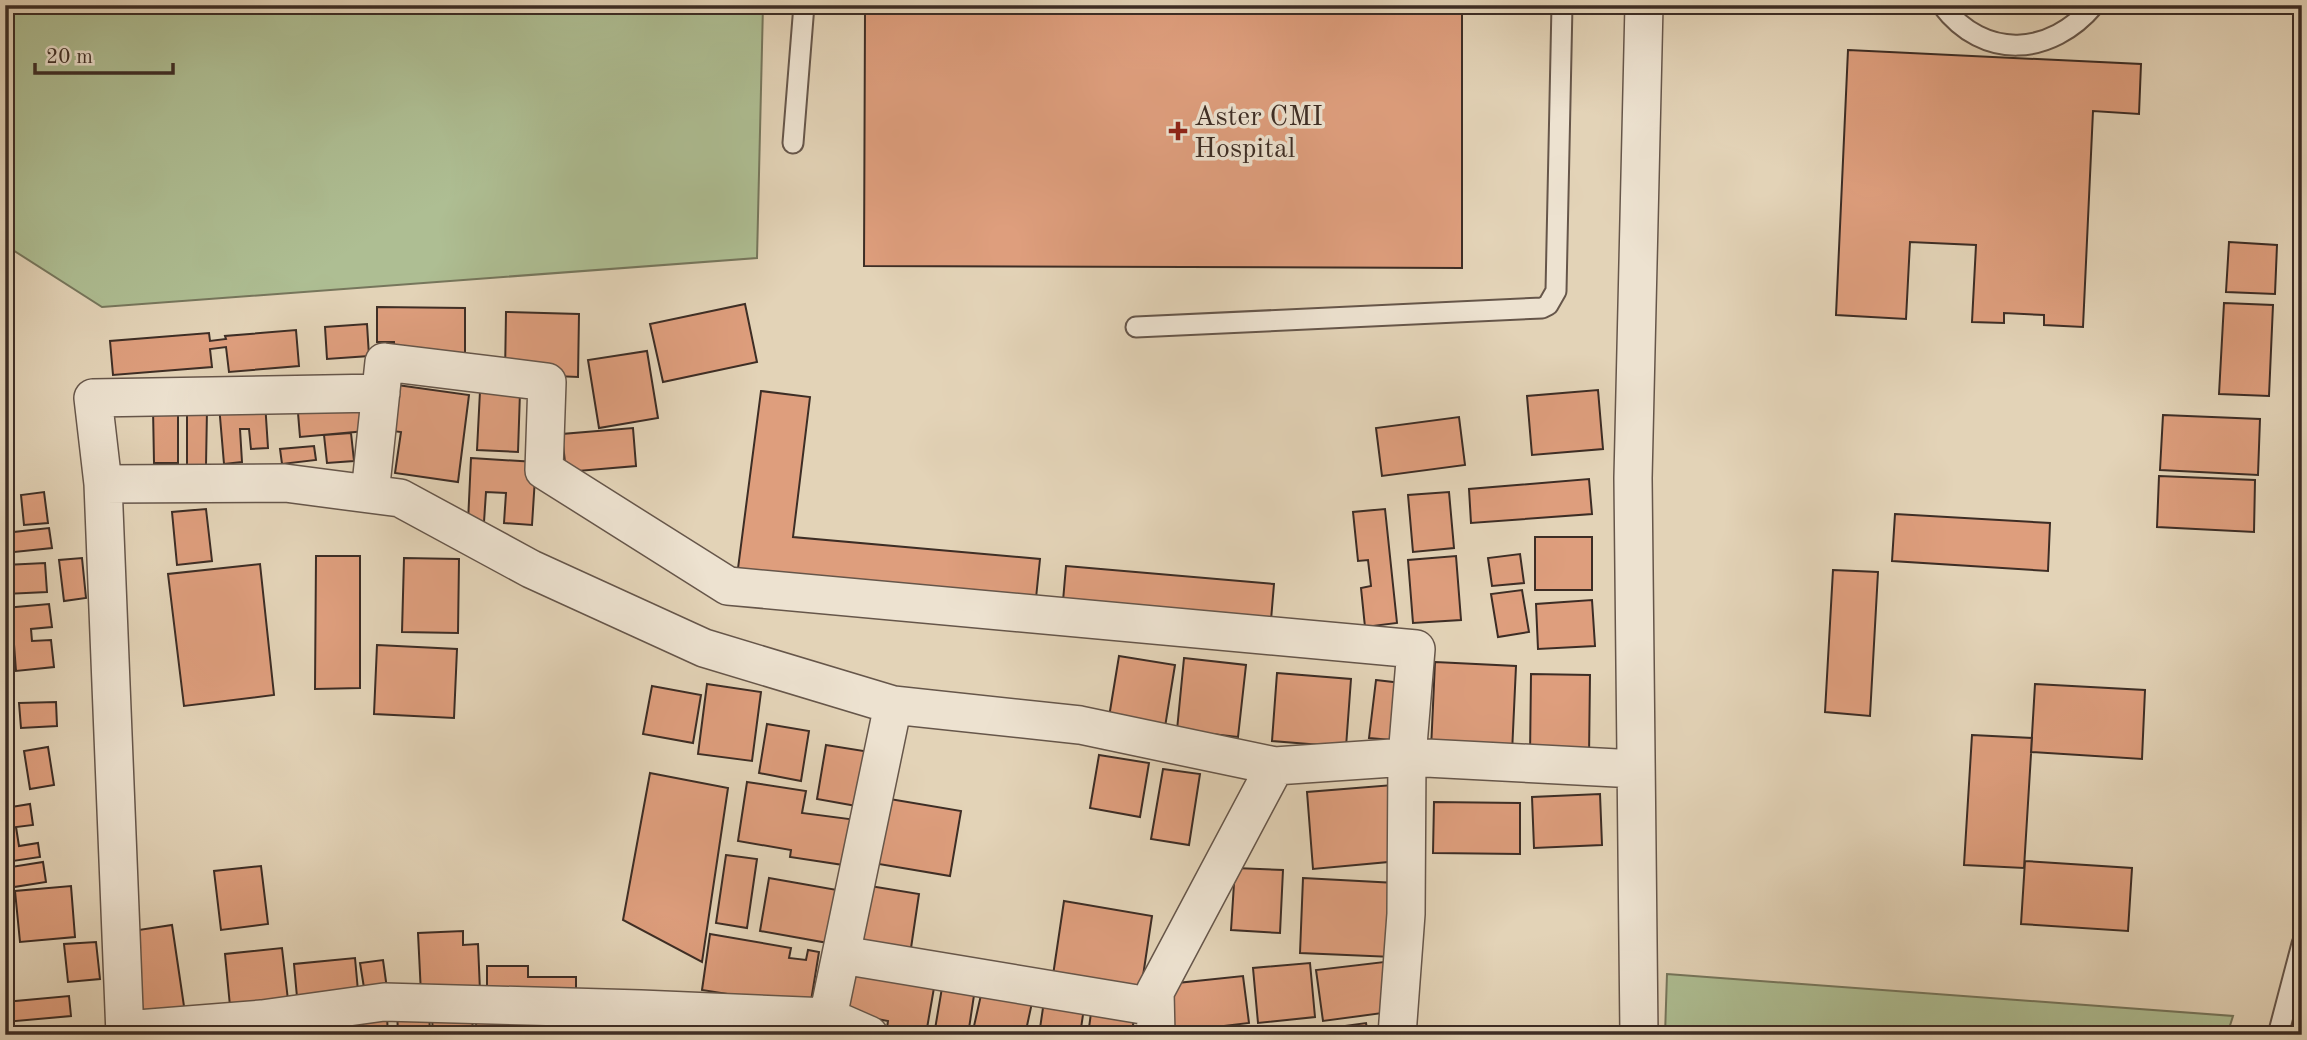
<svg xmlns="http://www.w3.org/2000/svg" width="2307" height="1040" font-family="'Old Standard TT',serif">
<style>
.green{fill:#aebe93;stroke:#76765c;stroke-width:2}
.building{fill:#de9e7d;stroke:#3d2d25;stroke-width:2}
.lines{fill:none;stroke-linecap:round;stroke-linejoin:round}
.service-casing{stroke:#66564a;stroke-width:23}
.minor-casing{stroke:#66564a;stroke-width:40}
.service{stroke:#ede2d0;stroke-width:19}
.minor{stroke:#ede2d0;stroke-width:37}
.poi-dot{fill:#8f2418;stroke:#ede2d0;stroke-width:2.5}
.labels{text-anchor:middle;stroke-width:7;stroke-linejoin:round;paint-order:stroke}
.poi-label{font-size:28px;fill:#3d2d25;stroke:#ede2d0;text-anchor:start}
</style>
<rect width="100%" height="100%" fill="#e3d3b7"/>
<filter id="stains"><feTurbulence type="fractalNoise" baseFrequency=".00286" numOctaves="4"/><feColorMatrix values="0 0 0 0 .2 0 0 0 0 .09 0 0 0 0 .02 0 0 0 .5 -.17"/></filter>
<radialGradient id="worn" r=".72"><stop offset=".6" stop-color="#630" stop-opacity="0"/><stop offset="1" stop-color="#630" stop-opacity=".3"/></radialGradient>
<!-- green -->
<path class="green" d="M5,5H763L757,258L102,307L5,245Z
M1667,974L2233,1016L2227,1035H1665Z"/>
<!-- building -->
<path class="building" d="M1122,5H1462V268L864,266L865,12L1122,14Z
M1848,50L2141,64L2139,114L2093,111L2083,327L2044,325V315L2004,313V323L1972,322L1976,245L1910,242L1906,319L1836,315Z
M2229,242L2277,245L2275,294L2226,292Z
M2224,303L2273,305L2269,396L2219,394Z
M745,304L757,362L663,382L650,324Z
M377,307L465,308V364L395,359L394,342H377Z
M506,312L579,314L578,377L505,374Z
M367,324L369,356L327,359L325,327Z
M296,330L299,366L229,372L226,347L210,349L212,367L113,375L110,341L209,333L210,341L226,339L225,336Z
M647,351L658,418L599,428L588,360Z
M390,384L469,395L458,482L395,473L401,432L384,430Z
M1598,390L1603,449L1532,455L1527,396Z
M480,391L520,392L518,452L477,450Z
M761,391L810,397L793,537L1040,559L1035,608L737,576Z
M363,396L366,431L300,437L297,401Z
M265,402L268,448L251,449L249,429H240L242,462L224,464L219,405Z
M153,408H178V463H154Z
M187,409H207L206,466H187Z
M2163,415L2260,419L2258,475L2160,470Z
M1459,417L1465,465L1382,476L1376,428Z
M633,428L636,466L566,472L562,434Z
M351,433L354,461L327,463L324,435Z
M314,446L316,460L282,464L280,449Z
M471,458L536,462L532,525L504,523L506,493L486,492L484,522H468Z
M2159,476L2255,480L2254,532L2157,527Z
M1589,479L1592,514L1471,523L1469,489Z
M10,492L13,519L5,520V493Z
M44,492L48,523L24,525L21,495Z
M1449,492L1454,548L1413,552L1408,495Z
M206,509L212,561L177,565L172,512Z
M1385,509L1397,623L1365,627L1361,588L1371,586L1368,560L1358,561L1353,512Z
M1895,514L2050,523L2048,571L1892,561Z
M49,528L52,548L5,553V533Z
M1535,537H1592V590H1535Z
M1520,554L1524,583L1492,586L1488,558Z
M316,556H360V688L315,689Z
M1456,556L1461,620L1413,623L1408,560Z
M82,558L86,598L64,601L59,560Z
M404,558L459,559L458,633L402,632Z
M45,563L47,592L5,594V565Z
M260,564L274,695L184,706L168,574Z
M1066,566L1274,584L1271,620L1063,601Z
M1833,570L1878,572L1870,716L1825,712Z
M1522,590L1529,632L1498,637L1491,594Z
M1592,600L1595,646L1538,649L1536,604Z
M49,604L52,627L31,629L32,641L51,640L54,667L16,671L13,631L6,632L5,608Z
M377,645L457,649L454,718L374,714Z
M1119,656L1175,665L1165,727L1109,717Z
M1184,658L1246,665L1238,737L1177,730Z
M1435,662L1516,666L1512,753L1431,749Z
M1277,673L1351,679L1346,747L1272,741Z
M1531,674L1590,675L1589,758L1530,757Z
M1376,680L1410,684L1403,741L1369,738Z
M707,684L761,692L752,761L698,754Z
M2035,684L2145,690L2142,759L2031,752Z
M652,686L701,695L693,743L643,734Z
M56,702L57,726L21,728L19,703Z
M767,724L809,731L801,781L759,773Z
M1972,735L2032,738L2024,868L1964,865Z
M826,745L870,752L862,807L817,799Z
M48,747L54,785L30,789L24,751Z
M1099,755L1149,763L1140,817L1090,808Z
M5,757L11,791L5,792Z
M1163,769L1200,774L1189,845L1151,839Z
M650,773L728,788L702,962L623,920Z
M747,782L806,791L802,813L857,820L850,866L790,857L791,850L738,841Z
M1393,785L1399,861L1313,869L1307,792Z
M1600,794L1602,845L1534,848L1532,797Z
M878,797L961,811L950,876L867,862Z
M1434,802L1520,803V854L1433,853Z
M30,804L33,825L16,827L19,846L38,843L40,857L13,861L11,854H8L5,839V808Z
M726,855L757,859L747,928L716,923Z
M2025,861L2132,868L2128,931L2021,924Z
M43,862L46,882L14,887L11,867Z
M261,866L268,924L221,930L214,871Z
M1235,868L1283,870L1280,933L1231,930Z
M769,878L837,890L828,943L760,931Z
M1303,878L1396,883L1393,957L1300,953Z
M858,884L919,894L911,948L849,938Z
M71,886L75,937L20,942L15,891Z
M1064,901L1152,916L1140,996L1052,982Z
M172,925L185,1013L144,1019L132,931Z
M463,931V945L478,944L480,991L421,994L418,933Z
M710,934L791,948L789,958L806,960L808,950L819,952L810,1007L702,990Z
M96,942L100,979L68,982L64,944Z
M282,948L288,1000L230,1006L225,954Z
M355,958L359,1002L298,1008L294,964Z
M383,960L388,996L366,1000L360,963Z
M1384,962L1390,1012L1323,1021L1316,970Z
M1310,963L1315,1017L1258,1023L1253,968Z
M487,966H528V977H576V997H487Z
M848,969L935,982L926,1034L887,1028L888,1021L841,1012Z
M944,976L976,982L968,1035H934Z
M1243,976L1249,1023L1174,1032L1168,984Z
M983,986L1033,998L1025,1035H972Z
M69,996L71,1016L5,1022V1002Z
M1044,1001L1084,1008L1080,1035H1039Z
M429,1008L430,1035H398L397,1009Z
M1091,1013L1134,1020L1131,1035H1088Z
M472,1014L473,1035H433L432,1016Z
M387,1017L388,1035H256Z
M604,1017L673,1021L672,1035H603Z
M517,1021L518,1035H477L476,1023Z
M537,1021L588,1023V1035H537Z
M1366,1023L1368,1035H1309L1308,1031Z
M84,1028V1035H6Z
M1465,1031V1035H1409V1033Z"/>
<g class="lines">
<defs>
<path id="service" d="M1942,5C1984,61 2051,56 2094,5
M793,143L804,5
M1136,327L1542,308L1548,305L1556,291L1562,5
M2278,1035L2302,944"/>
<path id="minor" d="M103,484L93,398L381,393
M370,494L384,362L547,382L544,470L728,586L1416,649L1407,757L1275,766L1155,992L1156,1035
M893,705L1080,725L1275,766
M842,955L1155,1007
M125,1030L262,1019L384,1002L641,1009L828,1017
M125,1035L103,484L285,483L400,498L531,569L704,648L893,705L828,1017L869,1035
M1397,1035L1406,914L1407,757L1636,769
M1639,1035L1633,478L1644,5"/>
</defs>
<!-- service casing -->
<use href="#service" class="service-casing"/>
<!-- minor casing -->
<use href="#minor" class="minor-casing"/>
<!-- service -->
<use href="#service" class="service"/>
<!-- minor -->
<use href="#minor" class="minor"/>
</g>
<!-- markers -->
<path class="poi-dot" d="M1174.5 120.5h7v7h7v7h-7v7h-7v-7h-7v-7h7z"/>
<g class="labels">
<!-- poi labels -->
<g class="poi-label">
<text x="1194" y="125">Aster CMI<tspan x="1194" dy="32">Hospital</tspan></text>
</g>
</g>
<!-- margin -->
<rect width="2307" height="1040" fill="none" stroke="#e3d3b7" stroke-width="28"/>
<rect x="7" y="7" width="2293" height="1026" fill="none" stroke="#3d2d25" stroke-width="3.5"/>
<rect x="14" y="14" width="2279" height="1012" fill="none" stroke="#3d2d25" stroke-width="2"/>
<!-- scale -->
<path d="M35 63v10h138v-10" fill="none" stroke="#3d2d25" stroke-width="3.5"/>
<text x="46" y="63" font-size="21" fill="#3d2d25" stroke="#ede2d0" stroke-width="5" paint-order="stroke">20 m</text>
<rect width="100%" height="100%" filter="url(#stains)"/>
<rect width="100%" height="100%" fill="url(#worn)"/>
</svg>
